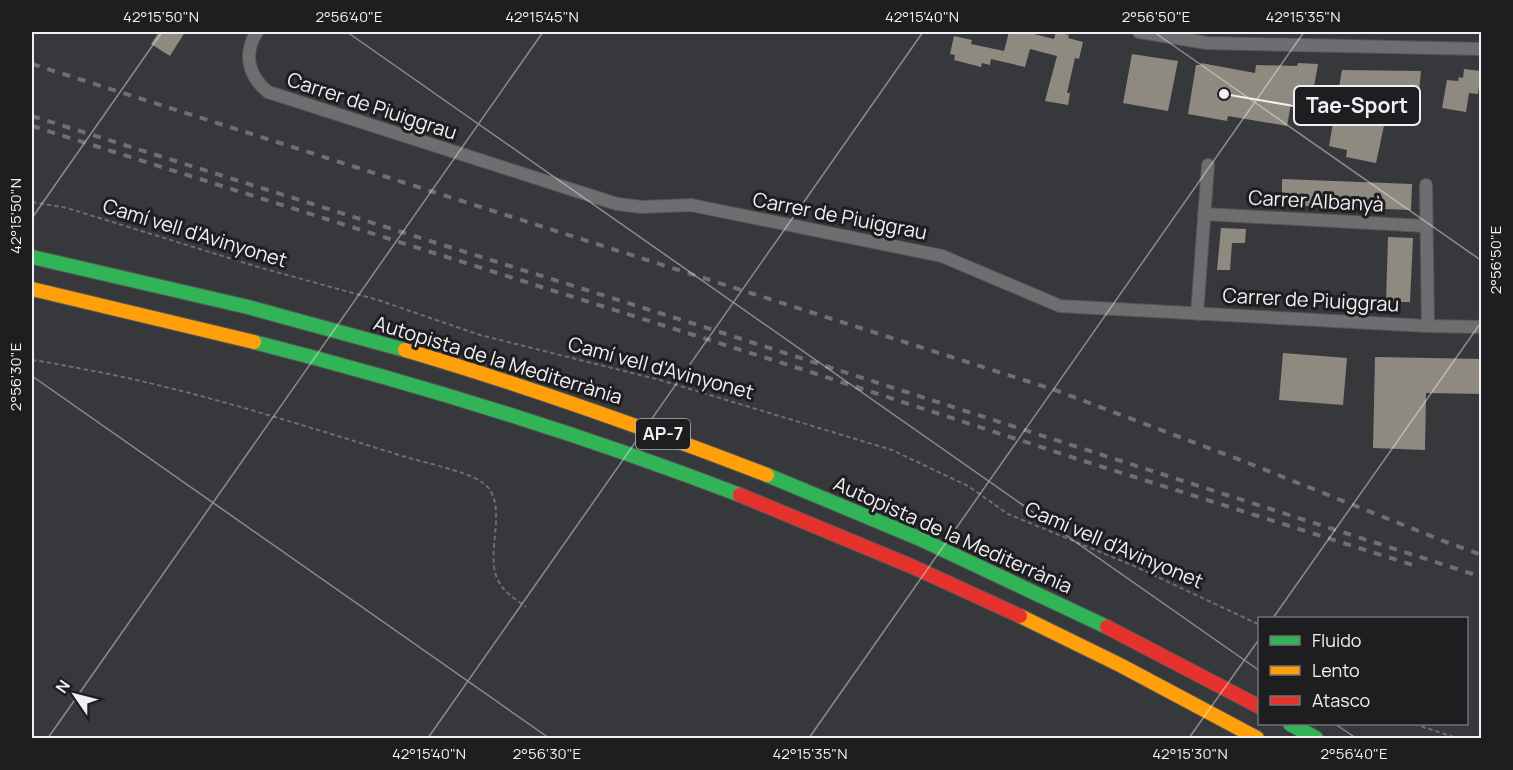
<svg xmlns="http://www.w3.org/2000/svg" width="1513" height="770" font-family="Manrope,sans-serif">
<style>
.building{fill:#8e8a7f}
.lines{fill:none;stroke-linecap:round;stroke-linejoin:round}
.street-casing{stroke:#565659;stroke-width:14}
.fast-casing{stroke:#565659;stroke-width:16}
.slow-casing{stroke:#565659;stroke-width:16}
.jam-casing{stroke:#565659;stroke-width:16}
.path{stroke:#6d6e70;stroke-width:2;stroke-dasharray:4.5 3;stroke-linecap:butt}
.street{stroke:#6e6e71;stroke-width:12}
.fast{stroke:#30b455;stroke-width:14}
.slow{stroke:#ff9f0a;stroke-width:14}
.jam{stroke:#e5322d;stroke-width:14}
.rail{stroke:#6e6f71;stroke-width:4;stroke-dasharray:8 8;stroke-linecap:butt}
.ticks{fill:none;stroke:#f1f1f5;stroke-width:1.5;stroke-opacity:0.45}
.labels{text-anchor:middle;stroke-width:6;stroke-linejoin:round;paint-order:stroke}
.shield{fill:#1e1e21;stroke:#b2b2b5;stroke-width:1.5}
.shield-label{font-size:18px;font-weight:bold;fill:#f1f1f5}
.street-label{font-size:20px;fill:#f1f1f5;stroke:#1e1e21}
.leader{fill:none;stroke:#f1f1f5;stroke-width:2}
.callout-dot{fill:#f1f1f5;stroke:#1e1e21;stroke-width:2}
.callout{fill:#1e1e21;stroke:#f1f1f5;stroke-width:2}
.callout-label{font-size:21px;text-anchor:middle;font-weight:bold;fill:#f1f1f5}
.neatline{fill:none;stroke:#f1f1f5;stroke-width:2}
.ticks-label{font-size:15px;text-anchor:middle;fill:#f1f1f5}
</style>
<rect width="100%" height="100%" fill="#37383b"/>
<!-- building -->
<path class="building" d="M159,32H185L170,56L151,44Z
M1009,32H1026L1054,39L1056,32L1069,35L1068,38L1083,42L1079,59L1075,58L1067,93H1070L1068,105L1045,101L1057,56L1030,49L1025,67L991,59L990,65L982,63L981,67L954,60L955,55L950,54L954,36L972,40L971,44L1004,51Z
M1132,54L1178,61L1168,111L1123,103Z
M1201,63L1255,73L1256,65L1297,66L1298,63L1318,64L1311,104L1298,101L1297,105L1291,104L1287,126L1228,116L1227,121L1188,114L1196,65H1201Z
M1464,69L1481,71L1478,94L1469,93L1466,112L1442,108L1447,80L1458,81L1459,77L1463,78Z
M1342,70L1421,71L1418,103L1390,98L1376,163L1346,157L1347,150L1329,146Z
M1282,179L1412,184L1411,210L1282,205Z
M1221,228L1246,229L1245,243H1232L1230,270H1217Z
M1388,237L1413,238L1410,302H1386Z
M1283,353L1347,358L1343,405L1279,400Z
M1375,357L1482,359V394L1426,393L1425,450L1373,448Z"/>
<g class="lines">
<defs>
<path id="street" d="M257,32C243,53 248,76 268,92L617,204L642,207L691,205L942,256L1060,306L1428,326L1482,327
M1139,32L1207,43L1482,49
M1426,185L1428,326
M1204,214L1426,226
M1197,314L1208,165"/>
<path id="fast" d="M32,257L248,307L405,350
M254,342C419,384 581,434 740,495
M767,475L918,538L1107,627
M1290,724L1316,738"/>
<path id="slow" d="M32,289L254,342
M405,350C527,386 648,429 767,475
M1020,616L1120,665L1257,738"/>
<path id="jam" d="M740,495L911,566L1020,616
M1107,627L1260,707"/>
</defs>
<!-- street casing -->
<use href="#street" class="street-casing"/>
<!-- fast casing -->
<use href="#fast" class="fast-casing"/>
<!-- slow casing -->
<use href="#slow" class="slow-casing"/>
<!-- jam casing -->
<use href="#jam" class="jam-casing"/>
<!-- path -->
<path class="path" d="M32,202L67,208L258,267L378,300L480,335L660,380L892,450L968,486L1008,514L1134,566L1260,625
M32,360C54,363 76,368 99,372C199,392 295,423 393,453C415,461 466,470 483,483C510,502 485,552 497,578C502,591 515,599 526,607
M1414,724L1457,738"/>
<!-- street -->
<use href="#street" class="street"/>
<!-- fast -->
<use href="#fast" class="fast"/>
<!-- slow -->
<use href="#slow" class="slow"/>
<!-- jam -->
<use href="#jam" class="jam"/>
<!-- rail -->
<path class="rail" d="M32,64L1055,390L1243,461L1446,542L1482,555
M32,116L701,326L1482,577
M32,126L798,368L1087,462L1416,566"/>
</g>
<!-- ticks -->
<path class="ticks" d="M347,32L1260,671M1154,32L1482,261M32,218L162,32M32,376L549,738M1273,618L1482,321M1335,724L1356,738M48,738L543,32M428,738L923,32M809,738L1304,32M1189,738L1260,638"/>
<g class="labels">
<!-- shield labels -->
<rect class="shield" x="636" y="419" width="54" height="30" rx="4.5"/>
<g class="shield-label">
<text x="663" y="440">AP-7</text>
</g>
<!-- street labels -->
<g class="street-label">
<text transform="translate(372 106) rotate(18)" y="7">Carrer de Piuiggrau</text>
<text transform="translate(1316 201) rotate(3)" y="7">Carrer Albanyà</text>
<text transform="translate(840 216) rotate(11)" y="7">Carrer de Piuiggrau</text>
<text transform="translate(195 233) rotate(17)" y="7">Camí vell d'Avinyonet</text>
<text transform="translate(1311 300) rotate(3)" y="7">Carrer de Piuiggrau</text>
<text transform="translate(498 360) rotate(17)" y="7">Autopista de la Mediterrània</text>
<text transform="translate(661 368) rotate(15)" y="7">Camí vell d'Avinyonet</text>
<text transform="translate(953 535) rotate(24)" y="7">Autopista de la Mediterrània</text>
<text transform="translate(1114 545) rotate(23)" y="7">Camí vell d'Avinyonet</text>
</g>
</g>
<!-- callouts -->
<path class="leader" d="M1224 94L1294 106"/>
<circle class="callout-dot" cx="1224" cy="94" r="6"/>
<rect class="callout" x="1294" y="86" width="126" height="39" rx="6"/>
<g class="callout-label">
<text x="1357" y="113">Tae-Sport</text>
</g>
<!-- border -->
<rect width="1513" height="770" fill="none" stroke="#1e1e21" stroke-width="66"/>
<!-- legend -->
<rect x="1258" y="617" width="210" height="108" fill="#1e1e21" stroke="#727276" stroke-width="1.5"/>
<rect x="1270" y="636" width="30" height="9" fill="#30b455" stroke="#727276" stroke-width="1.5"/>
<text x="1312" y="647" font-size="18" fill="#f1f1f5">Fluido</text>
<rect x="1270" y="666" width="30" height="9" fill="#ff9f0a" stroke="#727276" stroke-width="1.5"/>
<text x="1312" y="677" font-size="18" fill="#f1f1f5">Lento</text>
<rect x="1270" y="696" width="30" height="9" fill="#e5322d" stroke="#727276" stroke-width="1.5"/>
<text x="1312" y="707" font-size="18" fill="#f1f1f5">Atasco</text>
<!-- north arrow -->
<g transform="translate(75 695) rotate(305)" stroke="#1e1e21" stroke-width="4.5" paint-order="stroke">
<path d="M0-4.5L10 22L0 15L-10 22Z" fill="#f1f1f5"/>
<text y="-9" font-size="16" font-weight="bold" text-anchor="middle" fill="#f1f1f5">N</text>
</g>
<rect x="33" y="33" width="1447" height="704" class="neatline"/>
<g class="ticks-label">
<text x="161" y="22">42°15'50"N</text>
<text x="349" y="22">2°56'40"E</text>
<text x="542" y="22">42°15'45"N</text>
<text x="922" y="22">42°15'40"N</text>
<text x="1156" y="22">2°56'50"E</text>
<text x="1303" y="22">42°15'35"N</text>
<text transform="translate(16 216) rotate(-90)" y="5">42°15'50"N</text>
<text transform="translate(1496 260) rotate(-90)" y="5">2°56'50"E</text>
<text transform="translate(16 377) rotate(-90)" y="5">2°56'30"E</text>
<text x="429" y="759">42°15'40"N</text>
<text x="547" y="759">2°56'30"E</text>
<text x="810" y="759">42°15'35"N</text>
<text x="1190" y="759">42°15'30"N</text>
<text x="1354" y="759">2°56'40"E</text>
</g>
</svg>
